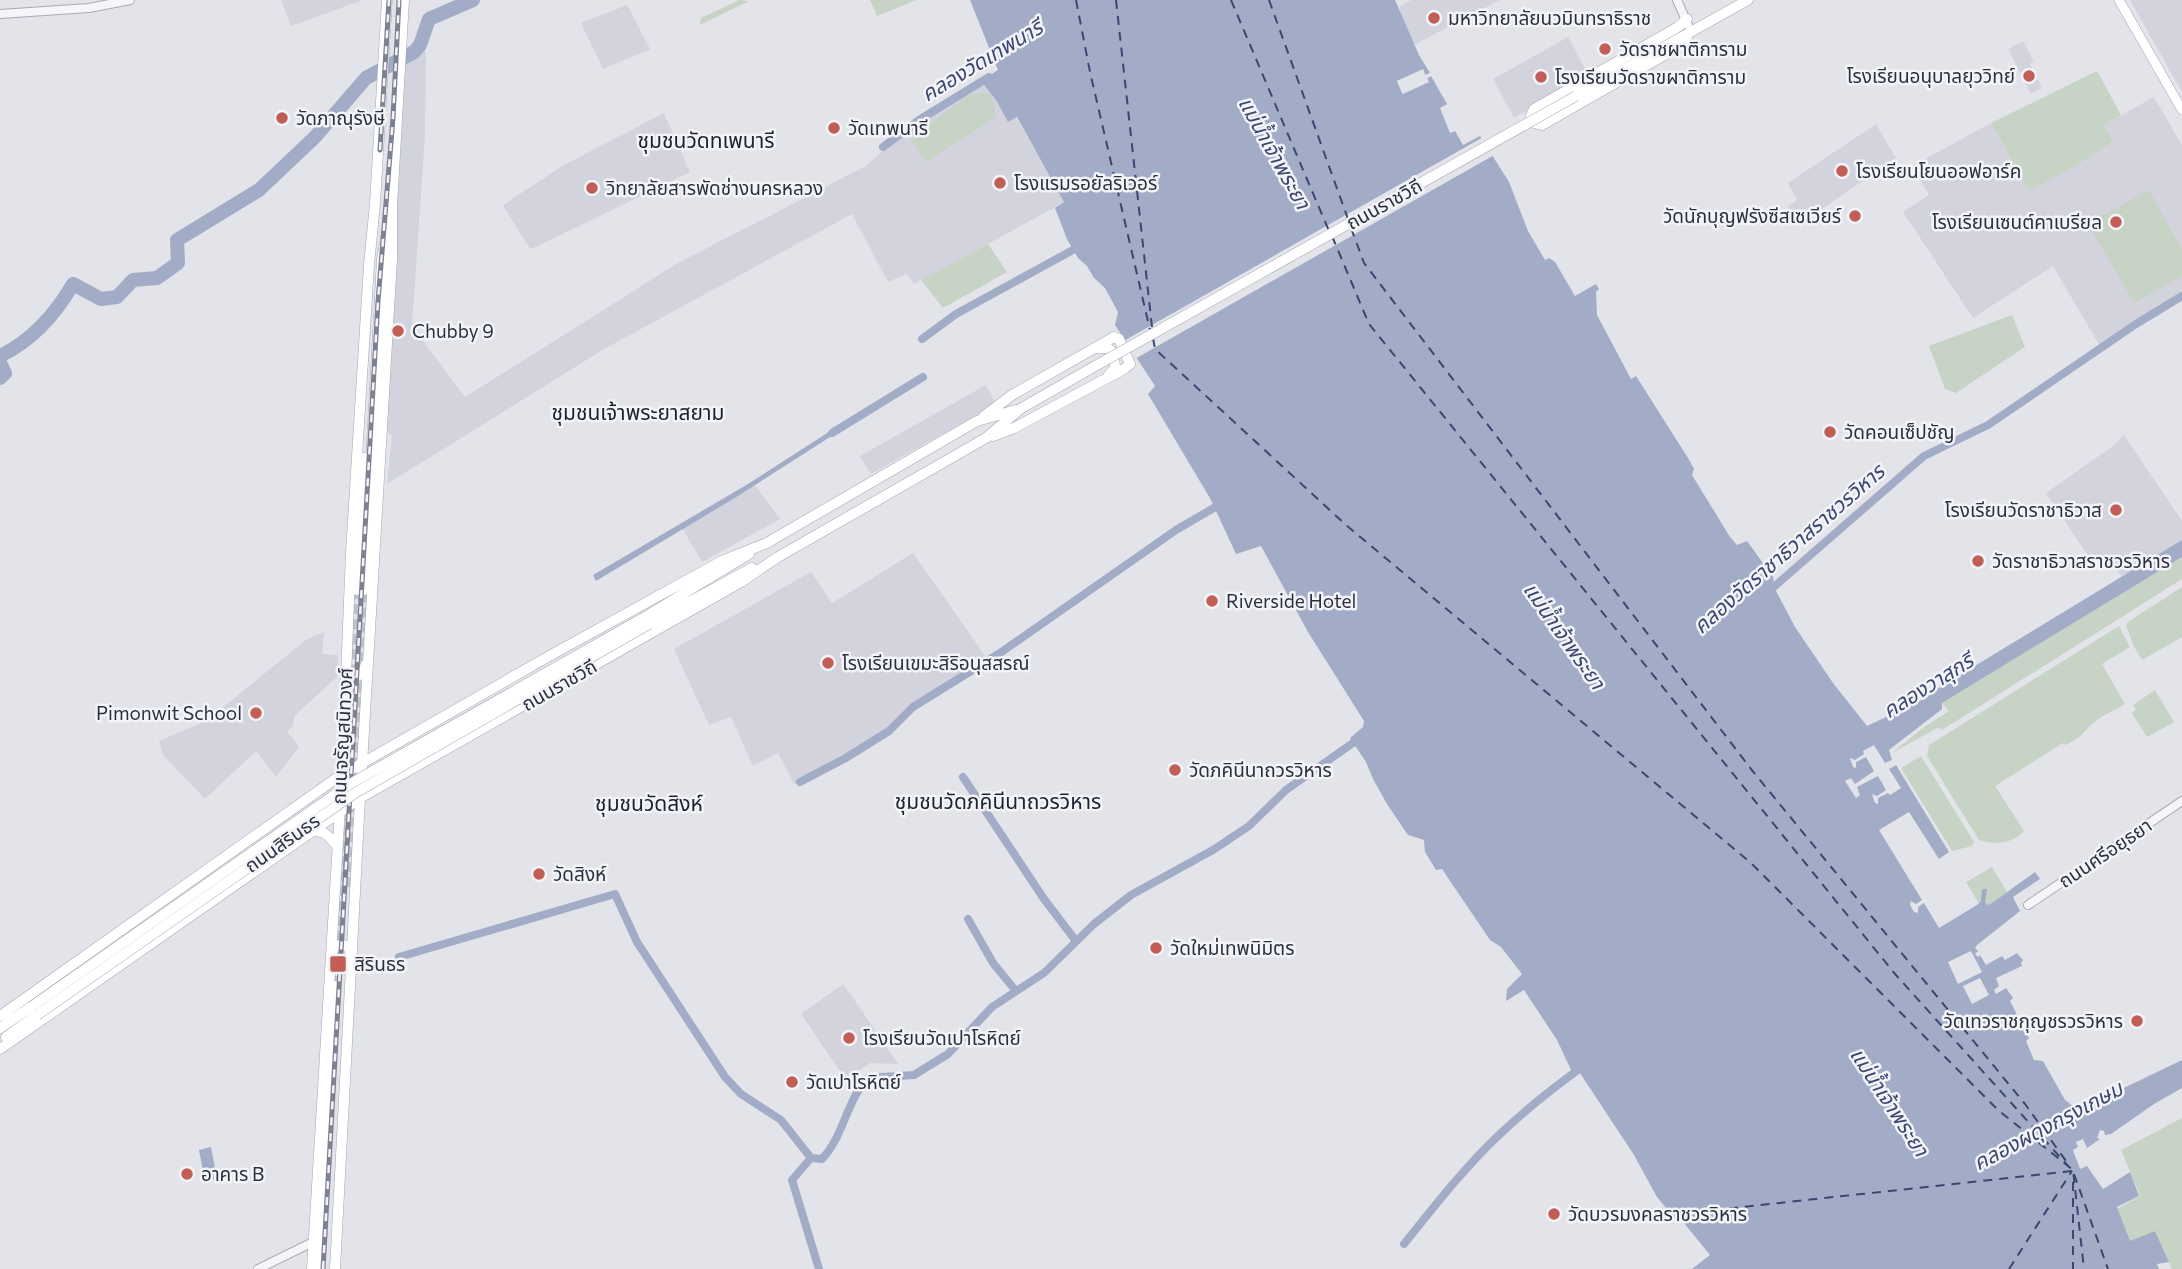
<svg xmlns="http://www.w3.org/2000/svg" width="2182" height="1269" viewBox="0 0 2182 1269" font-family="Commissioner,'Noto Sans Thai',sans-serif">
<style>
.built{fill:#d2d3dc}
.green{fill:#c6d3c5}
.water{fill:#a2acc6;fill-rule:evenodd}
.pier{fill:#e3e4ea}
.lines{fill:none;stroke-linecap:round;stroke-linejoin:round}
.canal{stroke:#a2acc6;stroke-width:8}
.river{stroke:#a2acc6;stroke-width:14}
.ferry{stroke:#3b4771;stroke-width:2;stroke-dasharray:9 7;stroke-linecap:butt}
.primary-tunnel{stroke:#bfc0c8;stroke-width:10;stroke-dasharray:10 5;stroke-linecap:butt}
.tertiary-casing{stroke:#a9aab4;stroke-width:10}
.secondary-casing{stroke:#a9aab4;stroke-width:10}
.primary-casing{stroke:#a4a7b4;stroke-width:11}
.tertiary{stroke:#f6f6f9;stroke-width:8}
.secondary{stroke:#fff;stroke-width:9}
.primary{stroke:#fff;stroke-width:10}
.rail-casing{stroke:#7e8192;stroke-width:5}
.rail{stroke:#f3f4f7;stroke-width:2.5;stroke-dasharray:8;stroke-linecap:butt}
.primary-bridge-casing{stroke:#a4a7b4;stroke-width:11;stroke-linecap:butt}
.primary-bridge{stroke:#fff;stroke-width:10}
.poi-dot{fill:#c25e56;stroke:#f3f4f7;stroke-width:2.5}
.labels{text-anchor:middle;stroke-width:5;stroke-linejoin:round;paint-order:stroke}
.poi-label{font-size:19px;fill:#2d2f41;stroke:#f3f4f7;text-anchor:start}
.street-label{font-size:19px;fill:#2d2f41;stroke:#f3f4f7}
.water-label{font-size:21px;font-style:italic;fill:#3b4771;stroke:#f3f4f7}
.neighbourhood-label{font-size:21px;fill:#1f2132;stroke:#f3f4f7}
</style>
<rect width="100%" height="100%" fill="#e3e4ea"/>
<path class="built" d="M281 0H363L291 26Z
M1411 0H1500L1414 45 1399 11 1400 6Z
M2130 0H2182V92Z
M627 5 650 49 603 69 581 23Z
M1568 37 1589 76 1514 118 1493 79Z
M2023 41 2034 62 2030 64 2042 88 2031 94 2008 49Z
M424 46 426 55 425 136 412 326 465 397 678 263 864 167 899 137 981 81 996 100 1008 122 1016 117 1065 202 914 284 907 274 888 282 852 214 604 349 387 484 392 436 385 429 405 63Z
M2154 97 2182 145V292L2101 348 2053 266 1973 318 1903 212 1929 195 1914 171 1916 164 1991 123 2029 191 2113 141 2104 125Z
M664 113 690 172 532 249 528 246 503 205 564 165Z
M1876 124 1896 158 1799 225 1788 206 1797 200 1788 183Z
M986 385 996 404 871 474 860 456Z
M2124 435 2182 521V540L2122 577 2106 554 2093 563 2046 493 2113 446Z
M755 485 780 519 702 562 682 528Z
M913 553 986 657 913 705 888 729 871 740 794 784 778 753 753 766 731 717 709 725 674 649 811 572 832 603Z
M324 632 322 654 338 655 337 677 294 716 293 726 287 731 299 747 276 777 256 751 205 799 163 755 159 741 206 721 307 639Z
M843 984 858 1005 898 1064 870 1063 846 1080 801 1014Z"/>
<path class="green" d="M739 0 749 1 700 25 701 18Z
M870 0H916L877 16Z
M2097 71 2121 115 2104 125 2113 141 2075 166 2029 191 1991 123Z
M991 93 996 117 926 162 911 139 968 95Z
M2149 190 2182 250V276L2134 303 2093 232 2098 218Z
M988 244 1007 272 943 308 921 280Z
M2012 315 2025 347 1956 393 1945 389 1929 346Z
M2182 557V579L1942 730 1939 727 1892 753 1924 727 1949 711 1942 703Z
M2182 587V637L2142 660 2133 645 2126 625 2128 622Z
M2119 626 2130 647 2102 664 2125 704C2114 711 2097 718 2089 727 2081 736 2077 740 2065 745L2063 743 1995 786 2024 831C2012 844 1995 845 1979 840L1927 756 1929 745Z
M2155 690 2174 722 2147 737 2132 713 2136 709 2133 705Z
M1921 756 1974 842 1972 846 1952 851 1901 768Z
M1992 867 2007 892 1989 905 1978 902 1966 882Z
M2182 1118V1269H2172L2155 1231 2130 1242 2117 1209 2140 1196 2121 1150Z"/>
<path class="water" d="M970 0H1395L1419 55 1430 73 1425 75 1423 70 1397 81 1402 93 1428 82 1427 78 1431 76 1447 104 1440 108 1450 133 1455 131 1463 145 1480 136 1509 182 1528 231 1545 260 1549 258 1555 262 1575 296 1596 284 1599 289 1596 292 1597 315 1631 379 1636 376 1688 458 1694 469 1692 475 1730 537 1737 545 1747 541 1773 577 1775 589 1795 627 1833 683 1867 726 1928 697 1932 692 2182 540V557L1942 703V709L1889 750 1892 760 1885 763 1874 745 1863 751 1864 754 1855 760 1850 758 1853 767 1856 768V762L1866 757 1874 771 1855 784 1851 778 1845 781 1856 798 1860 795 1857 787 1878 776 1886 790 1877 796 1872 794 1875 803 1878 804V798L1888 793 1890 795 1901 788 1889 769 1896 765 1949 852 1939 859 1909 812 1879 830 1922 900 1916 904 1911 901 1910 905 1914 912 1918 913V907L1924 903 1939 928 1977 905 1981 901 1982 889H1987L1985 903 1989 905 2035 872 2040 879 2013 897 2020 911 1977 945 1975 948 1978 951 1975 954 1978 957 1980 955 1986 965 2002 956 2005 960 2017 953 2023 960 2021 963 2022 966 1996 978 1999 986 1994 990 1996 994 2006 988 2013 998 2010 1001 2029 1038 2026 1041 2034 1060 2043 1061 2065 1100 2078 1110 2182 1060V1088L2154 1104 2111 1134 2105 1135 2104 1131 2100 1130 2097 1138 2100 1139 2087 1148 2083 1139 2076 1142 2078 1147 2073 1150 2080 1169 2087 1166 2103 1189 2130 1172 2139 1196 2117 1207 2130 1241 2155 1231 2169 1262 2157 1264 2159 1269H1692L1710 1255 1679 1217 1675 1219 1657 1197 1634 1155 1580 1073 1572 1072 1557 1040 1524 990 1506 1001 1507 989 1522 974 1501 947 1490 940 1442 869 1436 870 1425 852 1424 840 1408 835 1387 804 1373 779 1366 762 1350 738 1363 727 1364 721 1308 632 1261 546 1236 554 1211 500 1148 394 1155 386 1115 325 1118 312 1105 288 1094 278 1087 266 1078 258 1067 239 1055 208 1064 202 1017 117 1008 122 996 100 981 81 998 70ZM1971 951 1982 972 1958 984 1948 962ZM1980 978 1989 995 1972 1004 1963 986Z
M838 426 841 430 733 499 596 581 593 575 748 484Z
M211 1147 217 1179 205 1181 199 1150Z"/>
<path class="pier" d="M1423 69 1425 75 1430 73 1431 76 1427 78 1429 82 1403 94 1397 81Z
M1485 136 1496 154 1133 360 1122 342Z"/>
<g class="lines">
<path class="canal" d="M883 147 919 120 989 77
M922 339 956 314 1082 245
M832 433 923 377
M1768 592 1924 456 1988 425 2136 324 2182 296
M963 777 1044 899 1076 941
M800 782 844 759 889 731 913 707 1000 653 1176 530 1224 502
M968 919 993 963 1016 991
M399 957 615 894 637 942 725 1077 741 1094 781 1120 811 1158 822 1159C844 1136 846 1101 868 1078L914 1075 948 1054 992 1007 1044 973 1094 924 1131 895 1213 850 1249 826 1286 790 1360 738
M811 1158 792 1180 819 1269
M1404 1244C1434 1207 1464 1168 1499 1135 1525 1110 1553 1088 1582 1067"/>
<path class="river" d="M0 356C33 340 55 315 73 284L101 299 117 297 133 280 157 278 178 263 177 240 259 190 315 137 366 78 414 52 420 45 429 19 473 0
M0 363 5 373 0 378"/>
<path class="ferry" d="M1076 0 1090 72 1150 330
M1116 0 1152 327
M1231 0 1329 231
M1269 0 1348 219
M1351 228 1364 263 1751 769 2025 1104 2066 1161
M1332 236 1369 324 1895 974 2069 1167
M1153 338 1155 349 1346 525 1751 863 1998 1110 2073 1170 2084 1269
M2074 1174 2108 1269
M2073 1182V1269
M1697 1212 2072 1171
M2009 1269 2072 1171"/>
<path class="primary-tunnel" d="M347 779 357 590
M347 887 364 590
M335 986 345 801"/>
<g class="tertiary-casing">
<path id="tertiary" d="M1677 0 1688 25
M0 14 89 8 130 0
M2028 905 2182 801
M258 1269 313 1242"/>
</g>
<g class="secondary-casing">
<path id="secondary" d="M2119 0 2182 110"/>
</g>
<g class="primary-casing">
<path id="primary" d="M1687 19 1678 27 1534 109 1531 116 1534 123 1542 125 1682 45 1690 31
M1576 96 1748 0
M1097 348H1108L1114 354 1115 368 1108 376
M983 417 1012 395 1114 337 1119 339 1130 364 1124 369 1014 428 993 436
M765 544 977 421 1016 410
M357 590 364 458
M364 590 382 260 388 226
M645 617 749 554
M649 624 752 568
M346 669 351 675C360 679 363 672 366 664
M309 833C322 827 329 836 337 846
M331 956 334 948 342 944 349 948 351 956
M0 1016 338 777 551 655 722 561 769 542
M0 1028 31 1007
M6 1037 37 1015
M0 1049 360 798 741 582 778 557 986 438 1020 409 1090 369
M312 1269 342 775 351 552 369 265 375 204 387 0
M319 1269 335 986
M335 1269 360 798 392 259V205L404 0"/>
</g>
<use href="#tertiary" class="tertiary"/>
<use href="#secondary" class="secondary"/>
<use href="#primary" class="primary"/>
<g class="rail-casing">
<path id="rail" d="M380 150 389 0
M323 1269 378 301 393 118 399 0"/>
</g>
<use href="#rail" class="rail"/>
<g class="primary-bridge-casing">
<path id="primary-bridge" d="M1090 369 1576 96
M31 1007 350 784 645 617
M37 1015 355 793 649 624"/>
</g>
<use href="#primary-bridge" class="primary-bridge"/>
</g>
<g class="poi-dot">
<circle cx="1434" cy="18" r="7"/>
<circle cx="1605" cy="49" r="7"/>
<circle cx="2029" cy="76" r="7"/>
<circle cx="1541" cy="77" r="7"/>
<circle cx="282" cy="118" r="7"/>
<circle cx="834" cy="128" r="7"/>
<circle cx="1842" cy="171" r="7"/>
<circle cx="1000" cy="183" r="7"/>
<circle cx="592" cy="188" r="7"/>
<circle cx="1855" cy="216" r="7"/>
<circle cx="2116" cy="222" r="7"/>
<circle cx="398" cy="331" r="7"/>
<circle cx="1830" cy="432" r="7"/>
<circle cx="2116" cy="510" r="7"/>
<circle cx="1978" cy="561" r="7"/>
<circle cx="1212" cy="601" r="7"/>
<circle cx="828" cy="663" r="7"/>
<circle cx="256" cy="713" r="7"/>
<circle cx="1175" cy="770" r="7"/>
<circle cx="539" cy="874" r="7"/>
<circle cx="1156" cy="948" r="7"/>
<rect x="329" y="955" width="18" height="18" rx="3.5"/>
<circle cx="2137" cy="1021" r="7"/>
<circle cx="849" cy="1038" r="7"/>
<circle cx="792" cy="1082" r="7"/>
<circle cx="187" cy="1174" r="7"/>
<circle cx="1554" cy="1214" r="7"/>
</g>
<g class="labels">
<g class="poi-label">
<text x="1448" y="25">มหาวิทยาลัยนวมินทราธิราช</text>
<text x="1619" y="56">วัดราชผาติการาม</text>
<text x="2015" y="83" text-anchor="end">โรงเรียนอนุบาลยุววิทย์</text>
<text x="1555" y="84">โรงเรียนวัดราขผาติการาม</text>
<text x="296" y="125">วัดภาณุรังษี</text>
<text x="848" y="135">วัดเทพนารี</text>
<text x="1856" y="178">โรงเรียนโยนออฟอาร์ค</text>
<text x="1014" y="190">โรงแรมรอยัลริเวอร์</text>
<text x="606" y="195">วิทยาลัยสารพัดช่างนครหลวง</text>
<text x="1841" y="223" text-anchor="end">วัดนักบุญฟรังซีสเซเวียร์</text>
<text x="2102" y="229" text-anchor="end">โรงเรียนเซนต์คาเบรียล</text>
<text x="412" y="338">Chubby 9</text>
<text x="1844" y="439">วัดคอนเซ็ปชัญ</text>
<text x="2102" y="517" text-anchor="end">โรงเรียนวัดราชาธิวาส</text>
<text x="1992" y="568">วัดราชาธิวาสราชวรวิหาร</text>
<text x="1226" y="608">Riverside Hotel</text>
<text x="842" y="670">โรงเรียนเขมะสิริอนุสสรณ์</text>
<text x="242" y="720" text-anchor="end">Pimonwit School</text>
<text x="1189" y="777">วัดภคินีนาถวรวิหาร</text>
<text x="553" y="881">วัดสิงห์</text>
<text x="1170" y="955">วัดใหม่เทพนิมิตร</text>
<text x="354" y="971">สิรินธร</text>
<text x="2123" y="1028" text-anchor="end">วัดเทวราชกุญชรวรวิหาร</text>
<text x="863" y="1045">โรงเรียนวัดเปาโรหิตย์</text>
<text x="806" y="1089">วัดเปาโรหิตย์</text>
<text x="201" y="1181">อาคาร B</text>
<text x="1568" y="1221">วัดบวรมงคลราชวรวิหาร</text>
</g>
<g class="street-label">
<text transform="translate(1384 204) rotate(-29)" y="7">ถนนราชวิถี</text>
<text transform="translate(559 685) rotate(-30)" y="7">ถนนราชวิถี</text>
<text transform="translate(342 736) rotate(-87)" y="7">ถนนจรัญสนิทวงศ์</text>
<text transform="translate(282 843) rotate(-35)" y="7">ถนนสิรินธร</text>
<text transform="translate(2105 853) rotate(-34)" y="7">ถนนศรีอยุธยา</text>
</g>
<g class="water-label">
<text transform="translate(982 61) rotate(-31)" y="7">คลองวัดเทพนารี</text>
<text transform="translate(1274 153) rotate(61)" y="7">แม่น้ำเจ้าพระยา</text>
<text transform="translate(1789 549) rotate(-41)" y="7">คลองวัดราชาธิวาสราชวรวิหาร</text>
<text transform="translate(1564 636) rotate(55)" y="7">แม่น้ำเจ้าพระยา</text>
<text transform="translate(1928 686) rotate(-32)" y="7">คลองวาสุกรี</text>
<text transform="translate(1889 1102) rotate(57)" y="7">แม่น้ำเจ้าพระยา</text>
<text transform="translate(2048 1126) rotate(-28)" y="7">คลองผดุงกรุงเกษม</text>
</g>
<g class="neighbourhood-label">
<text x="706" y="148">ชุมชนวัดทเพนารี</text>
<text x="638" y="420">ชุมชนเจ้าพระยาสยาม</text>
<text x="998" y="809">ชุมชนวัดภคินีนาถวรวิหาร</text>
<text x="649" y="811">ชุมชนวัดสิงห์</text>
</g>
</g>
</svg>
